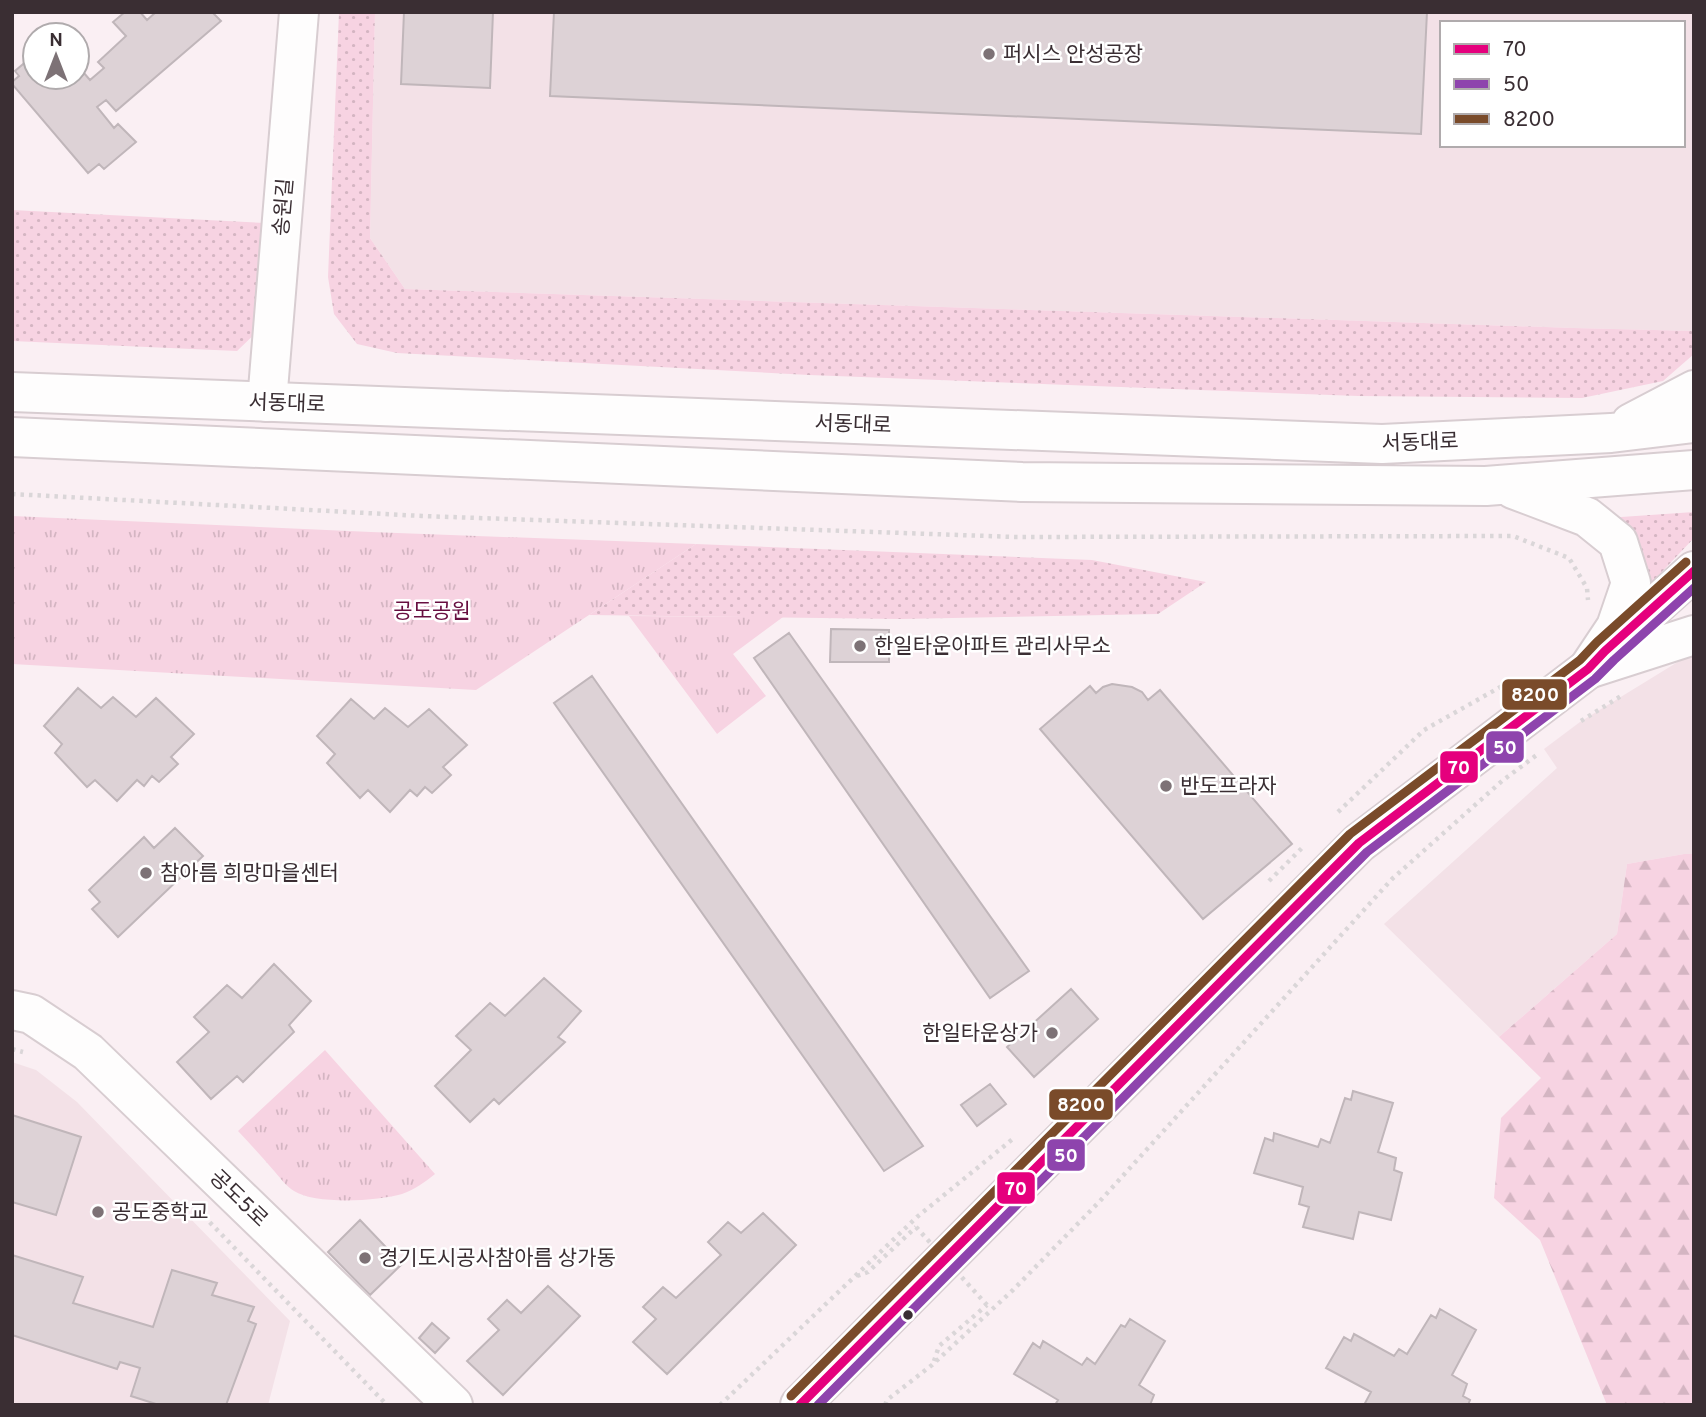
<svg xmlns="http://www.w3.org/2000/svg" width="1706" height="1417" viewBox="0 0 1706 1417" font-family="Overpass,'Noto Sans KR',sans-serif">
<style>
.built{fill:#f3e1e7;fill-rule:evenodd}
.grass{fill:url(#grass-dots)}
.forest{fill:url(#forest-firs)}
.park{fill:url(#park-tufts)}
.building{fill:#ddd2d6;stroke:#c0b6ba;stroke-width:2}
.lines{fill:none;stroke-linecap:round;stroke-linejoin:round}
.minor-casing{stroke:#d8cdd1;stroke-width:42}
.major-casing{stroke:#d8cdd1;stroke-width:42}
.path{stroke:#dad6d8;stroke-width:4.5;stroke-dasharray:3.5 5;stroke-linecap:butt}
.minor{stroke:#fefdfd;stroke-width:38}
.major{stroke:#fefdfd;stroke-width:38}
.path-bridge{stroke:#dad6d8;stroke-width:4.5;stroke-dasharray:3.5 5;stroke-linecap:butt}
.bus-1-casing{stroke:#fff;stroke-width:14}
.bus-2-casing{stroke:#fff;stroke-width:14}
.bus-3-casing{stroke:#fff;stroke-width:14}
.bus-1{stroke:#e5007d;stroke-width:9}
.bus-2{stroke:#8e44ad;stroke-width:9}
.bus-3{stroke:#7a4b2a;stroke-width:9}
.poi-dot{fill:#7d7276;stroke:#fff;stroke-width:2.5}
.bus-dot{fill:#3a2e33;stroke:#fff;stroke-width:2.5}
.labels{text-anchor:middle;stroke-width:5;stroke-linejoin:round;paint-order:stroke}
.poi-label{font-size:21px;fill:#3a2e33;stroke:#fff;text-anchor:start}
.street-label{font-size:21px;fill:#3a2e33;stroke:#fff}
.park-label{font-size:21px;fill:#670e40;stroke:#fff}
.line-badge{stroke:#fff;stroke-width:2.5}
.badge-label{font-size:19px;text-anchor:middle;font-weight:bold;fill:#fff}
</style>
<defs>
<pattern id="grass-dots" width="8" height="8" patternUnits="userSpaceOnUse" patternTransform="scale(1.75)"><rect width="8" height="8" fill="#f7d3e2"/><path d="M2 2h.1M6 6h.1" fill="none" stroke="#d4b5c2" stroke-width="1.8" stroke-linecap="round"/></pattern>
<pattern id="forest-firs" width="22" height="20" patternUnits="userSpaceOnUse" patternTransform="scale(1.75)"><rect width="22" height="20" fill="#f7d3e2"/><path d="M5 1l3.5 6h-7zM16 11l3.5 6h-7z" fill="#d4b5c2"/></pattern>
<pattern id="park-tufts" width="24" height="20" patternUnits="userSpaceOnUse" patternTransform="scale(1.75)"><rect width="24" height="20" fill="#f7d3e2"/><path d="M3 7l-1-3M5 7V3M7 7l1-3M15 17l-1-3M17 17v-4M19 17l1-3" fill="none" stroke="#d4b5c2"/></pattern>
</defs>
<rect width="100%" height="100%" fill="#faeff3"/>
<path class="built" d="M375 12H1694V331L1574 328 405 289 370 238ZM1442 23H1683V145H1442Z
M1694 652V854H1684L1627 864 1617 934 1499 1037 1384 924 1557 768 1544 749 1580 722Z
M12 1062 36 1070 77 1102 290 1321 268 1405H12Z"/>
<path class="grass" d="M339 12H375L370 238 405 289 1574 328 1694 331V354L1663 381 1582 398 1358 396 809 375 397 353 357 344 334 314 328 277Z
M12 210 265 223 260 329 237 351 12 341Z
M1694 512V538L1637 598 1592 519Z
M696 544 1092 560 1206 582 1158 614 900 619 589 615Z"/>
<path class="forest" d="M1684 854H1694V1405H1607L1540 1240 1494 1198 1501 1118 1541 1078 1499 1037 1617 934 1627 864Z"/>
<path class="park" d="M12 516 371 532 696 544 476 690 12 664Z
M629 616 783 617 733 654 766 696 717 734Z
M325 1050 435 1174C425 1182 414 1190 402 1194 379 1201 315 1205 294 1191 287 1187 281 1179 275 1172 263 1158 251 1145 238 1131Z"/>
<path class="building" d="M125 12H140L147 20 156 12H212L221 21 116 111 106 100 97 107 114 128 118 124 136 142 104 169 99 164 88 173 12 84V82L19 76 15 71 35 54V77H77V65L90 80 104 68 98 62 126 36 113 22Z
M404 12H493L490 88 401 84Z
M554 12H1427L1421 134 550 96Z
M831 629 889 630V662H830Z
M789 633 1029 971 990 998 754 658Z
M592 676 923 1146 884 1171 554 703Z
M1112 684 1132 687 1142 692 1148 700 1160 690 1292 844 1203 919 1040 729 1090 686 1096 693 1103 687Z
M78 688 101 708 113 697 136 717 156 698 194 734 171 757 178 764 159 782 152 776 144 786 137 780 117 801 95 780 87 787 55 753 62 744 44 726Z
M351 699 374 719 385 708 408 727 429 709 467 745 443 767 451 775 432 793 425 787 417 796 410 790 390 812 368 790 360 798 327 763 335 754 317 736Z
M175 828 203 856 118 937 92 909 100 902 89 890 144 837 154 848Z
M274 964 311 1001 289 1025 294 1032 243 1082 237 1076 211 1099 177 1062 209 1032 194 1017 227 985 242 998Z
M544 978 581 1011 558 1037 565 1042 499 1104 494 1099 470 1122 435 1086 471 1050 456 1036 490 1003 505 1016Z
M1071 989 1098 1019 1034 1077 1007 1047Z
M990 1084 1006 1104 977 1126 961 1105Z
M1353 1091 1393 1103 1378 1152 1396 1158 1394 1170 1402 1173 1391 1220 1359 1212 1353 1239 1303 1227 1309 1207 1299 1204 1303 1187 1254 1173 1265 1138 1273 1141 1274 1133 1318 1147 1321 1139 1330 1143 1345 1098 1351 1100Z
M12 1115 81 1137 56 1215 12 1202Z
M763 1213 796 1245 667 1374 633 1342 656 1319 643 1307 663 1287 676 1298 721 1255 708 1242 728 1222 741 1233Z
M360 1220 402 1264 370 1295 328 1252Z
M12 1255 83 1277 73 1303 153 1327 172 1270 217 1283 212 1295 254 1307 248 1321 256 1324 226 1405H159L131 1396 140 1368 120 1362 117 1369 12 1335Z
M548 1286 580 1316 503 1395 467 1361 499 1330 488 1319 507 1300 521 1313Z
M1440 1309 1476 1330 1452 1375 1467 1384 1463 1396 1470 1400 1468 1405H1364L1371 1392 1326 1368 1344 1337 1351 1341 1354 1334 1394 1356 1399 1349 1407 1354 1431 1315 1436 1318Z
M1130 1319 1165 1341 1139 1385 1154 1395 1150 1405H1055L1058 1400 1014 1374 1033 1343 1040 1348 1043 1341 1082 1365 1087 1358 1095 1364 1121 1325 1125 1327Z
M432 1323 449 1338 435 1353 419 1338Z"/>
<g class="lines">
<g class="minor-casing">
<path id="minor" d="M267 402 299 12
M12 1010 31 1014 88 1052 453 1405
M800 1405 1359 843 1588 669 1605 651 1694 571"/>
</g>
<g class="major-casing">
<path id="major" d="M12 392 1382 444 1611 433 1694 423
M1631 423 1694 390
M12 437 1022 482 1486 486 1694 470
M1513 489 1587 517 1618 542 1631 583 1616 627 1588 669
M1588 669 1694 635"/>
</g>
<path class="path" d="M12 494 422 516 1016 537 1513 536 1569 558 1587 588 1588 600
M1581 721 1621 696
M1338 812 1424 730 1511 681
M1269 881 1302 848
M12 1049 23 1052
M192 1204 387 1405
M857 1276 868 1272 916 1227
M934 1361 939 1346 987 1305
M720 1405 917 1217 1014 1138
M885 1405 887 1400 932 1365 1013 1290 1100 1201 1392 879 1502 781 1538 754"/>
<use href="#minor" class="minor"/>
<use href="#major" class="major"/>
<path class="path-bridge" d="M916 1227 987 1305"/>
<g class="bus-1-casing">
<path id="bus-1" d="M800 1405 1359 843 1588 669 1605 651 1694 571"/>
</g>
<g class="bus-2-casing">
<path id="bus-2" d="M818 1405 1367 852 1595 679 1614 660 1694 588"/>
</g>
<g class="bus-3-casing">
<path id="bus-3" d="M791 1396 1350 834 1580 660 1597 642 1686 562"/>
</g>
<use href="#bus-1" class="bus-1"/>
<use href="#bus-2" class="bus-2"/>
<use href="#bus-3" class="bus-3"/>
</g>
<g class="poi-dot">
<circle cx="989" cy="54" r="7"/>
<circle cx="860" cy="646" r="7"/>
<circle cx="1166" cy="786" r="7"/>
<circle cx="146" cy="873" r="7"/>
<circle cx="1052" cy="1033" r="7"/>
<circle cx="98" cy="1212" r="7"/>
<circle cx="365" cy="1258" r="7"/>
</g>
<circle class="bus-dot" cx="908" cy="1315" r="6"/>
<g class="labels">
<g class="poi-label">
<text x="1003" y="61">퍼시스 안성공장</text>
<text x="874" y="653">한일타운아파트 관리사무소</text>
<text x="1180" y="793">반도프라자</text>
<text x="160" y="880">참아름 희망마을센터</text>
<text x="1038" y="1040" text-anchor="end">한일타운상가</text>
<text x="112" y="1219">공도중학교</text>
<text x="379" y="1265">경기도시공사참아름 상가동</text>
</g>
<g class="street-label">
<text transform="translate(283 207) rotate(-85)" y="7">송원길</text>
<text transform="translate(287 403) rotate(2)" y="7">서동대로</text>
<text transform="translate(853 424) rotate(2)" y="7">서동대로</text>
<text transform="translate(1420 442) rotate(-2)" y="7">서동대로</text>
<text transform="translate(239 1198) rotate(44)" y="7">공도5로</text>
</g>
<g class="park-label">
<text x="432" y="618">공도공원</text>
</g>
</g>
<g class="line-badge">
<rect x="1501" y="678" width="67" height="33" rx="7" fill="#7a4b2a"/>
<rect x="1485" y="730" width="40" height="34" rx="7" fill="#8e44ad"/>
<rect x="1439" y="750" width="40" height="34" rx="7" fill="#e5007d"/>
<rect x="1048" y="1088" width="66" height="33" rx="7" fill="#7a4b2a"/>
<rect x="1046" y="1138" width="40" height="34" rx="7" fill="#8e44ad"/>
<rect x="996" y="1171" width="40" height="34" rx="7" fill="#e5007d"/>
</g>
<g class="badge-label">
<text x="1535" y="701">8200</text>
<text x="1505" y="754">50</text>
<text x="1459" y="774">70</text>
<text x="1081" y="1111">8200</text>
<text x="1066" y="1162">50</text>
<text x="1016" y="1195">70</text>
</g>
<rect width="1706" height="1417" fill="none" stroke="#3a2e33" stroke-width="28"/>
<rect x="1440" y="21" width="245" height="126" fill="#ffffff" stroke="#b0abad" stroke-width="2"/>
<rect x="1454" y="44" width="35" height="10" fill="#e5007d" stroke="#b0abad" stroke-width="2"/>
<text x="1503" y="56" font-size="21" fill="#3a2e33">70</text>
<rect x="1454" y="79" width="35" height="10" fill="#8e44ad" stroke="#b0abad" stroke-width="2"/>
<text x="1503" y="91" font-size="21" fill="#3a2e33">50</text>
<rect x="1454" y="114" width="35" height="10" fill="#7a4b2a" stroke="#b0abad" stroke-width="2"/>
<text x="1503" y="126" font-size="21" fill="#3a2e33">8200</text>
<g transform="translate(56 56)"><circle r="33" fill="#ffffff" stroke="#b0abad" stroke-width="2"/>
<path d="M0-5L12 26L0 18L-12 26Z" fill="#7d7276"/>
<text y="-10" font-size="19" font-weight="bold" text-anchor="middle" fill="#3a2e33">N</text>
</g>
</svg>
